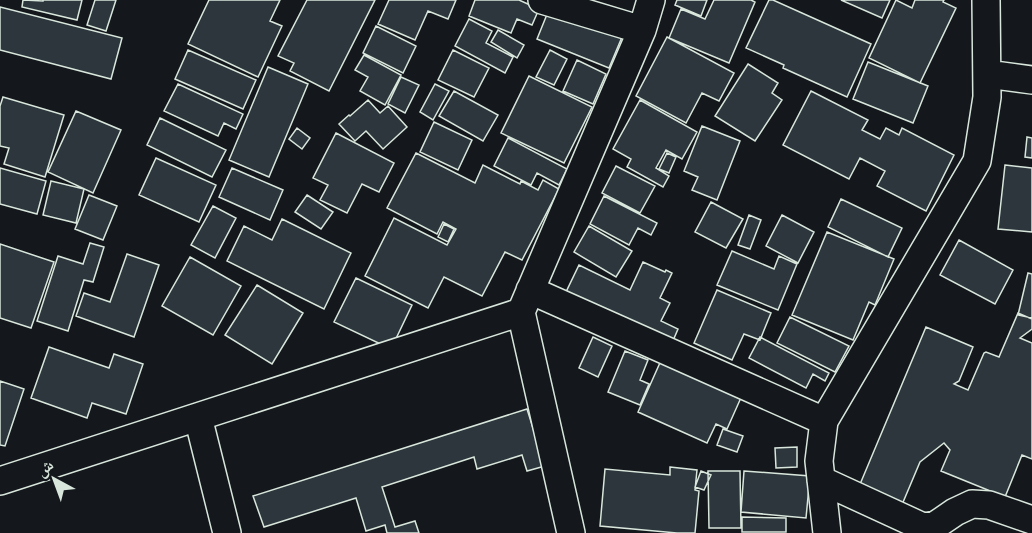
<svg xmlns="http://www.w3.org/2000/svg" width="1032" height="533" viewBox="0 0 1032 533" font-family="Commissioner,'Noto Naskh Arabic',sans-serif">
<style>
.building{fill:#2c363c;stroke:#d8e6dc;stroke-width:1.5}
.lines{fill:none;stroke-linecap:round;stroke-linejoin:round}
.minor-casing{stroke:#d8e6dc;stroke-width:30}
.minor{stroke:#14181c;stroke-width:27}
</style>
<rect width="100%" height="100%" fill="#14181c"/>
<path class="building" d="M23 0 43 1V0H82L77 20 22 7Z
M95 0H116L106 31 87 25Z
M209 0H280L270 21 282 26 258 77 188 44Z
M307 0H375L329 91 290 71 294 63 278 56Z
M389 0H456L448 19 428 11 415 40 378 24Z
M475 0H519L539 9 532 25 517 19 511 33 469 16Z
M677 0H707L701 16 675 5Z
M714 0H751L755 2 729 63 669 38 681 9 705 19Z
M769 0H773L871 44 847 97 783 68 784 65 746 48Z
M841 0H890L882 18Z
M896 0 912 8 915 0H944L943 2 956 8 920 83 869 58Z
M0 7 122 38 111 79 0 50Z
M550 7 622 37 609 68 537 39Z
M469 19 492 31 486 43 513 57 505 73 455 46Z
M376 26 416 46 403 73 363 53Z
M498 30 524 45 517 58 491 42Z
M667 37 734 73 719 101 702 93 686 123 636 96Z
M188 50 256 80 243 109 175 79Z
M453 50 489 68 474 97 438 80Z
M550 50 567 59 554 85 536 77Z
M364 55 401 75 385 105 360 91 368 77 355 70Z
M577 60 606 74 593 104 563 91Z
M868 62 928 86 913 123 853 99Z
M748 64 778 83 772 93 782 100 755 141 715 116Z
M268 67 308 84 269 177 229 160Z
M529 76 592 107 564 163 501 133Z
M401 77 419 85 405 113 388 104Z
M178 84 243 114 236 129 224 123 218 136 164 111Z
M435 84 449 91 433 120 420 112Z
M454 91 498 115 483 141 439 116Z
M811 91 868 120 862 130 880 139 886 128 899 135 902 128 954 155 926 211 877 186 885 171 860 158 849 179 783 145Z
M3 97 64 115 45 177 4 164 9 148 0 146V106Z
M368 100 380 113 388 106 407 127 383 149 366 131 355 141 339 124 349 115 350 116Z
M640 100 697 132 682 159 666 150 656 168 669 176 663 187 627 167 631 159 613 149Z
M76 111 121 130 93 193 48 172Z
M160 118 226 150 212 177 147 145Z
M434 122 472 140 458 170 420 152Z
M702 126 740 141 717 200 692 190 698 177 684 171Z
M297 128 310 138 302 149 289 139Z
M336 133 394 163 379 192 362 184 347 213 320 200 328 185 313 178Z
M1027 137 1032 138V158L1025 157Z
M508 138 567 169 559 185 537 173 531 185 494 166Z
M416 153 475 183 483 165 520 184 521 181 538 190 543 180 559 189 522 260 505 252 482 296 444 277 428 308 365 276 394 218 447 245 456 229 443 222 437 234 387 208Z
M667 153 676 157 669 173 659 169Z
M156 158 216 185 199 222 139 195Z
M1005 165 1032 168V232L998 229Z
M616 166 655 186 640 213 602 193Z
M0 168 46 181 37 214 0 204Z
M232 168 283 190 270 220 219 197Z
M51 181 84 189 76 223 43 215Z
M89 195 117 206 103 240 75 229Z
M307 195 333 212 321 229 295 212Z
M604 196 657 223 651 235 638 228 629 245 590 224Z
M841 199 902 228 888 257 828 227Z
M711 202 743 219 726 248 695 232Z
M213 206 236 218 215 258 191 245Z
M749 215 761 220 750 249 738 245Z
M782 215 814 232 798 263 766 246Z
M282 219 351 253 324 309 227 261 244 226 272 240Z
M444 224 454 229 448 242 438 237Z
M589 226 632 251 616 277 574 252Z
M827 232 894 259 875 305 869 302 853 340 792 315Z
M959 240 1013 270 995 304 940 275Z
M90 243 104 247 93 282 84 280 68 331 37 321 58 256 83 264Z
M0 244 54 262 31 328 0 318Z
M732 251 774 269 779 256 797 264 778 310 717 285Z
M127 254 159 265 134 337 76 316 84 293 110 302Z
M190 257 241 286 213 335 162 306Z
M643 262 665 272 666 270 672 273 660 298 670 303 661 321 678 329 672 343 566 292 579 265 630 290Z
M1028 273 1032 274V318L1018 315Z
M356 278 412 305 391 349 334 322Z
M257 285 303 313 272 364 225 335Z
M717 290 771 313 760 340 744 334 732 360 694 343Z
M1018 313 1032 319V329L1020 338 1032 343V459L1022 455 1005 497 941 471 950 450 944 443 920 462 901 507 858 489 926 327 973 347 959 381 954 384 968 390 984 353 986 352 999 357Z
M790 317 849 346 835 372 777 343Z
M593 337 612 346 598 377 579 368Z
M760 337 829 373 825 381 813 374 806 388 749 358Z
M49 347 109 368 114 354 143 364 126 414 92 403 87 418 31 398Z
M625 351 648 360 640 380 649 384 640 405 608 392Z
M663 356 744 391 727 429 716 424 707 443 638 412Z
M0 381 24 389 5 446 0 445Z
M527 409 545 466 527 471 522 455 477 469 474 457 382 487 395 527 415 521 419 533H387L385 525 366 531 356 498 264 527 253 496Z
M723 429 743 436 737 452 717 445Z
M797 447V467L776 468 775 448Z
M670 467 697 470 695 490 699 491 695 533H677L600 526 605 469 670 475Z
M701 471 711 475 704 490 695 487Z
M708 471H740L741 528H709Z
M744 471 810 476 806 518 741 512Z
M742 517 786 518V532H742Z"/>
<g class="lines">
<g class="minor-casing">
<path id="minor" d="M542 0 642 30
M987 74 1032 80
M530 290 824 421
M198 417 227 533
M821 480 923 527 936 525 955 512 972 504 989 505 1032 520
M0 481 521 312
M571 533 521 312 642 30 651 0
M827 533 819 461 824 421 977 161 987 97 986 0"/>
</g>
<use href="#minor" class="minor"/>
</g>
<g transform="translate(54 479) rotate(319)" stroke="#14181c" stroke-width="4.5" paint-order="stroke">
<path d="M0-4.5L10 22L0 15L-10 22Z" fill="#d8e6dc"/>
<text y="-9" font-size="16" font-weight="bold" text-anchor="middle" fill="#d8e6dc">ش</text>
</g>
</svg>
